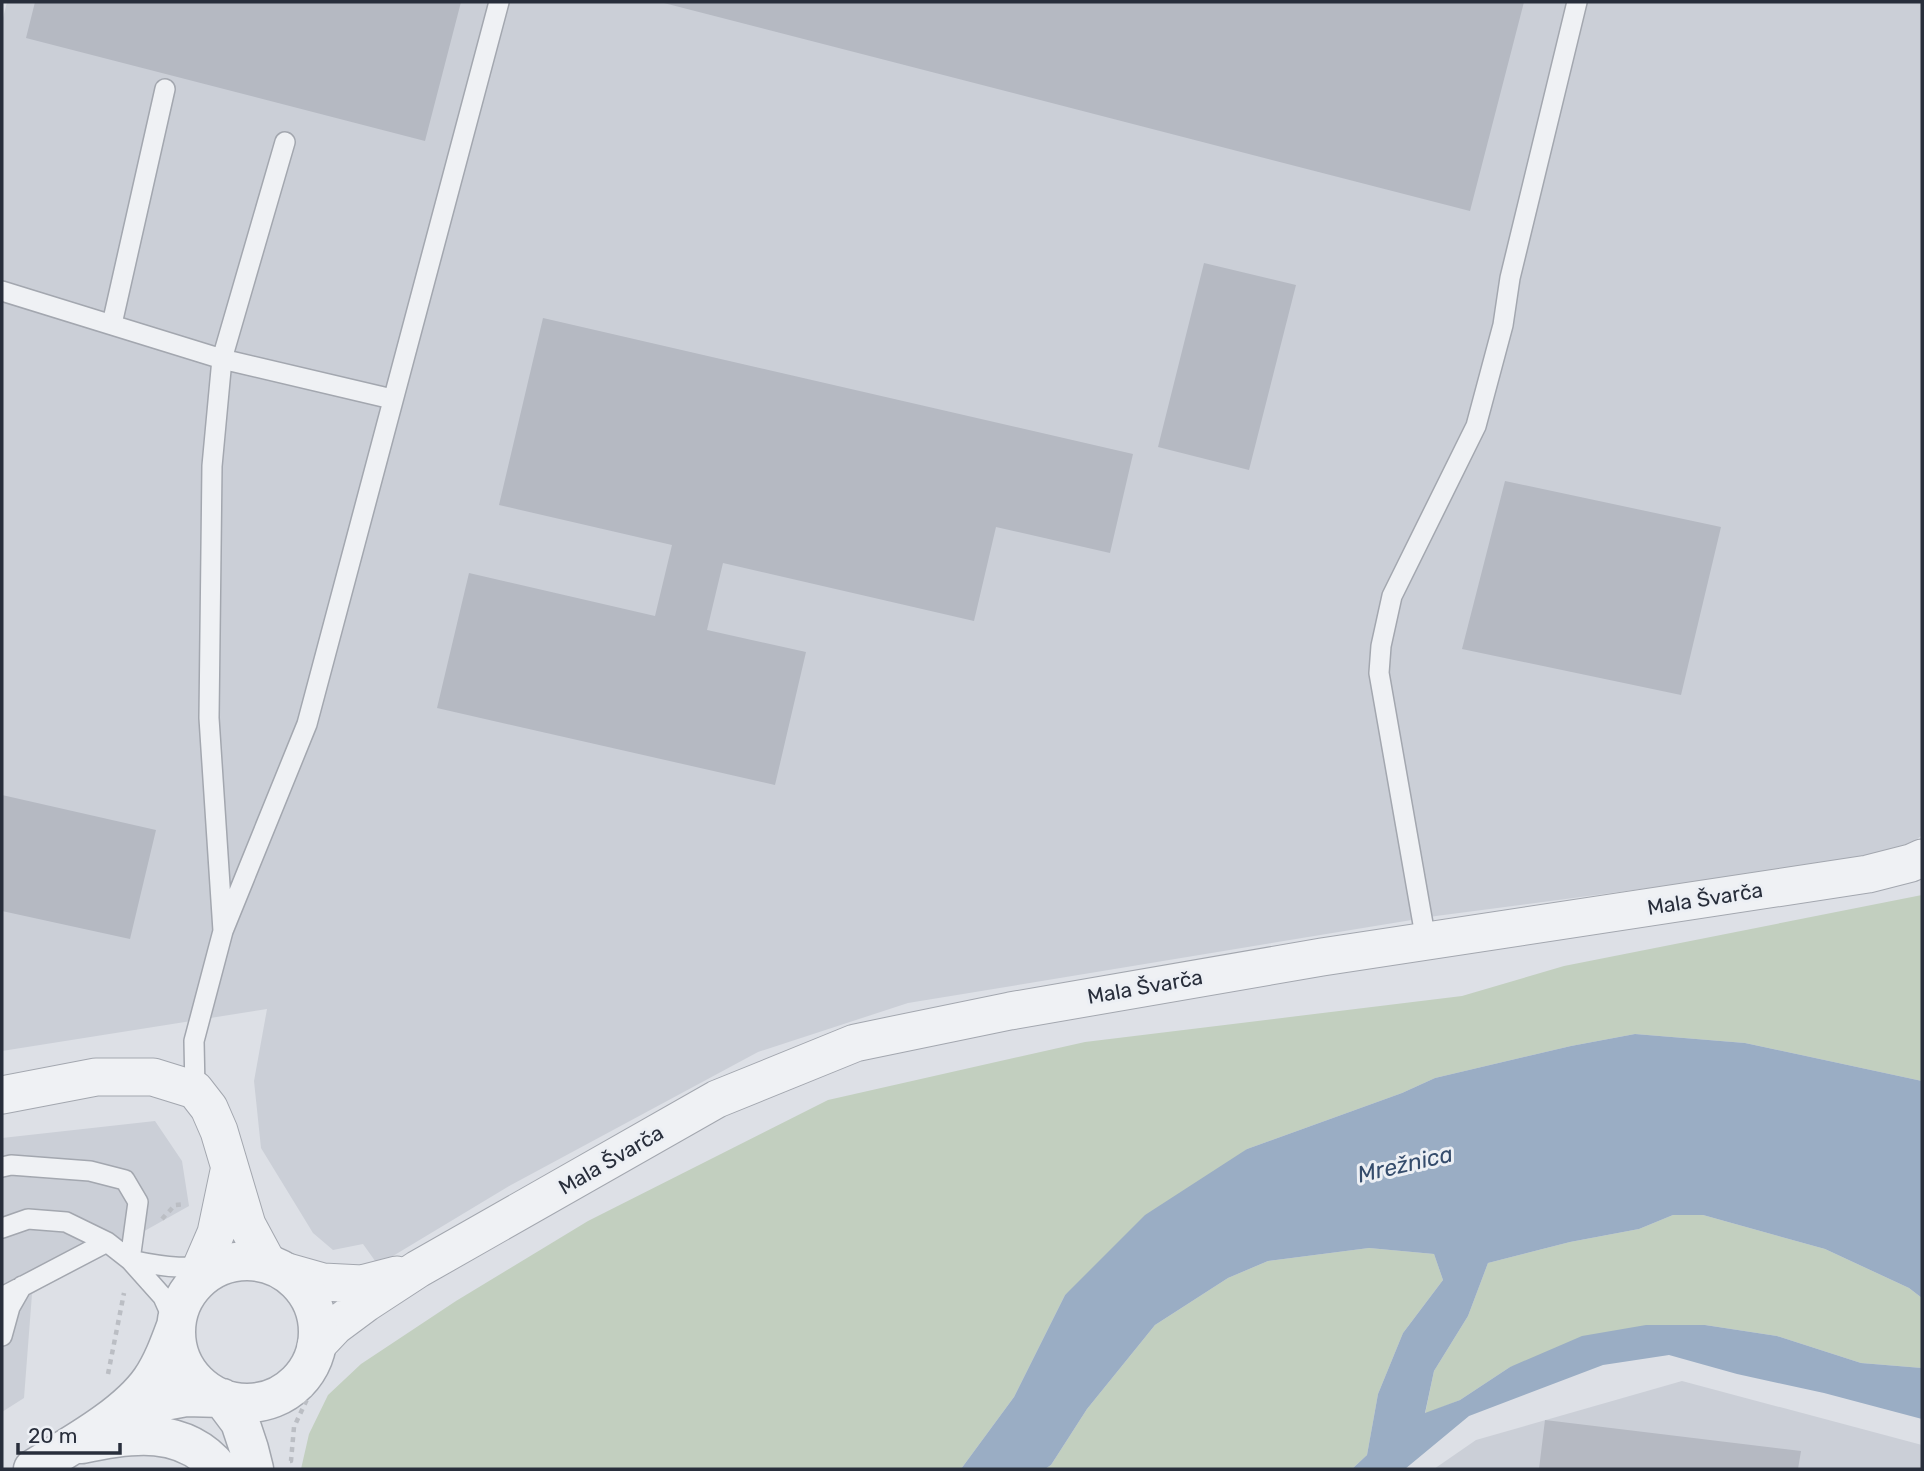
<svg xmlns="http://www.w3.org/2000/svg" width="1924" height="1471" viewBox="0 0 1924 1471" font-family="Rubik,sans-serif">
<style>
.built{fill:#cbcfd7}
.green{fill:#c2cfbf}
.water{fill:#9aadc4}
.building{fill:#b5b9c2}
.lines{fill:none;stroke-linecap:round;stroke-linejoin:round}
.service-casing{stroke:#a3a7af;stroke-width:22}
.minor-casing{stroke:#a3a7af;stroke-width:39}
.tertiary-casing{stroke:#a3a7af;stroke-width:41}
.path{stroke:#bbbec4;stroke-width:4.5;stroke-dasharray:5 5;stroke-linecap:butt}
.service{stroke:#eff1f4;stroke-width:19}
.minor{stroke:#eff1f4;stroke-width:37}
.tertiary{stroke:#eff1f4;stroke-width:38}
.labels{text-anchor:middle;stroke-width:6;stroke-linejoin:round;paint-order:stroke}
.street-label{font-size:21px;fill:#282e3b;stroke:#eceff4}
.water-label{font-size:23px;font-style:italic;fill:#354c6c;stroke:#eceff4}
</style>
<rect width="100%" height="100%" fill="#dde0e6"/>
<path class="built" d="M7 2H1922V835L1899 855 1436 916 908 1003 758 1052 511 1185 378 1265 363 1244 333 1250 313 1233 261 1148 254 1081 267 1009 2 1051V22Z
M155 1121 182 1161 189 1206 32 1294 24 1398 2 1412V1138Z
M1682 1381 1922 1445V1469H1434L1476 1440Z"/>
<path class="green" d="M1922 895V1081L1745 1043 1635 1034 1571 1046 1435 1078 1402 1093 1247 1149 1065 1295 1014 1397 961 1469H301L309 1434 328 1395 361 1364 456 1301 588 1221 828 1100 1085 1042 1462 996 1564 966Z
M1673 1215H1703L1825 1249 1909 1288 1922 1298V1368L1861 1363 1777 1336 1705 1325 1510 1367 1460 1400 1425 1414 1434 1371 1468 1316 1488 1263 1570 1242 1639 1229Z
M1369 1248 1434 1254 1443 1280 1403 1333 1378 1394 1367 1455 1352 1469H1045L1051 1465 1087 1409 1155 1325 1228 1278 1268 1261Z"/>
<path class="water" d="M1635 1034 1745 1043 1922 1081V1298L1909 1288 1825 1249 1703 1215H1673L1639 1229 1570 1242 1488 1263 1468 1316 1434 1371 1425 1413 1460 1400 1510 1367 1582 1336 1646 1325H1705L1777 1336 1861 1363 1922 1368V1419L1824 1393 1737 1374 1669 1355 1603 1365 1469 1416 1405 1469H1352L1367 1455 1378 1394 1403 1333 1443 1280 1434 1254 1369 1248 1268 1261 1228 1278 1155 1325 1087 1409 1051 1465 1045 1469H961L1014 1397 1065 1295 1145 1215 1247 1149 1402 1093 1435 1078 1571 1046Z"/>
<path class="building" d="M35 2H461L425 141 26 38Z
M660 2H1524L1470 211Z
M1204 263 1296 285 1249 470 1158 447Z
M543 318 1133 454 1110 553 996 527 974 621 723 563 707 630 806 652 775 785 437 708 469 573 655 616 672 545 499 505Z
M1505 481 1721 527 1681 695 1462 649Z
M2 795 156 830 130 939 2 911Z
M1545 1420 1801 1451 1798 1469H1539Z"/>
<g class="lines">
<g class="service-casing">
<path id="service" d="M285 142 222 359 212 466 209 718 223 931 307 724 499 2
M2 291 222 359 392 399
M112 324 165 89
M1426 941 1379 673 1381 646 1392 596 1476 426 1503 325 1510 278 1577 2
M195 1090 194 1041 223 931
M2 1167 11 1165 90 1171 125 1180 138 1202 130 1260
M2 1228 28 1219 66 1222 107 1242 130 1260
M2 1297 107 1242
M176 1326 163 1297 130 1260C168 1268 189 1270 228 1263
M2 1336 10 1307 22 1286"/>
</g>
<g class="minor-casing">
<path id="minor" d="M2 1095 96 1077H153L195 1090 209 1108 219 1131 247 1225 268 1264
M284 1271 323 1282 362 1284 397 1275
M194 1284 216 1233 229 1171
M316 1346 335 1326 366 1303 418 1269 717 1099 855 1043 1010 1011 1322 957 1868 874 1911 863 1922 858"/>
</g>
<g class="tertiary-casing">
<path id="tertiary" d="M176 1332a71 71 0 1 1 142 0a71 71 0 1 1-142 0Z
M126 1408 186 1397 222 1398 240 1422 249 1449 254 1469
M82 1444C131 1433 184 1426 219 1469
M33 1469C70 1446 126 1416 151 1380 162 1364 169 1345 176 1326"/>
</g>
<path class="path" d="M162 1219 175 1205 185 1204
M108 1374 124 1293
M290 1461H291L294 1427 309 1395 320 1381"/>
<use href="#service" class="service"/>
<use href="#minor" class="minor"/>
<use href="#tertiary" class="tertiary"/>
</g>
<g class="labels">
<g class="street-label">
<text transform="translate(1705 899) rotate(-9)" y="7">Mala Švarča</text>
<text transform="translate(1145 987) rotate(-10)" y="7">Mala Švarča</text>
<text transform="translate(611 1160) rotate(-30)" y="7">Mala Švarča</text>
</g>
<g class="water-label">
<text transform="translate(1405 1164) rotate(-13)" y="8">Mrežnica</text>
</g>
</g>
<rect width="1924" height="1471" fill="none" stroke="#282e3b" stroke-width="7"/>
<path d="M18 1443v10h102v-10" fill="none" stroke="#282e3b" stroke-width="3.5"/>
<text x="28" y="1443" font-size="21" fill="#282e3b" stroke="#eceff4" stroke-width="5" paint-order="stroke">20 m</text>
</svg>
